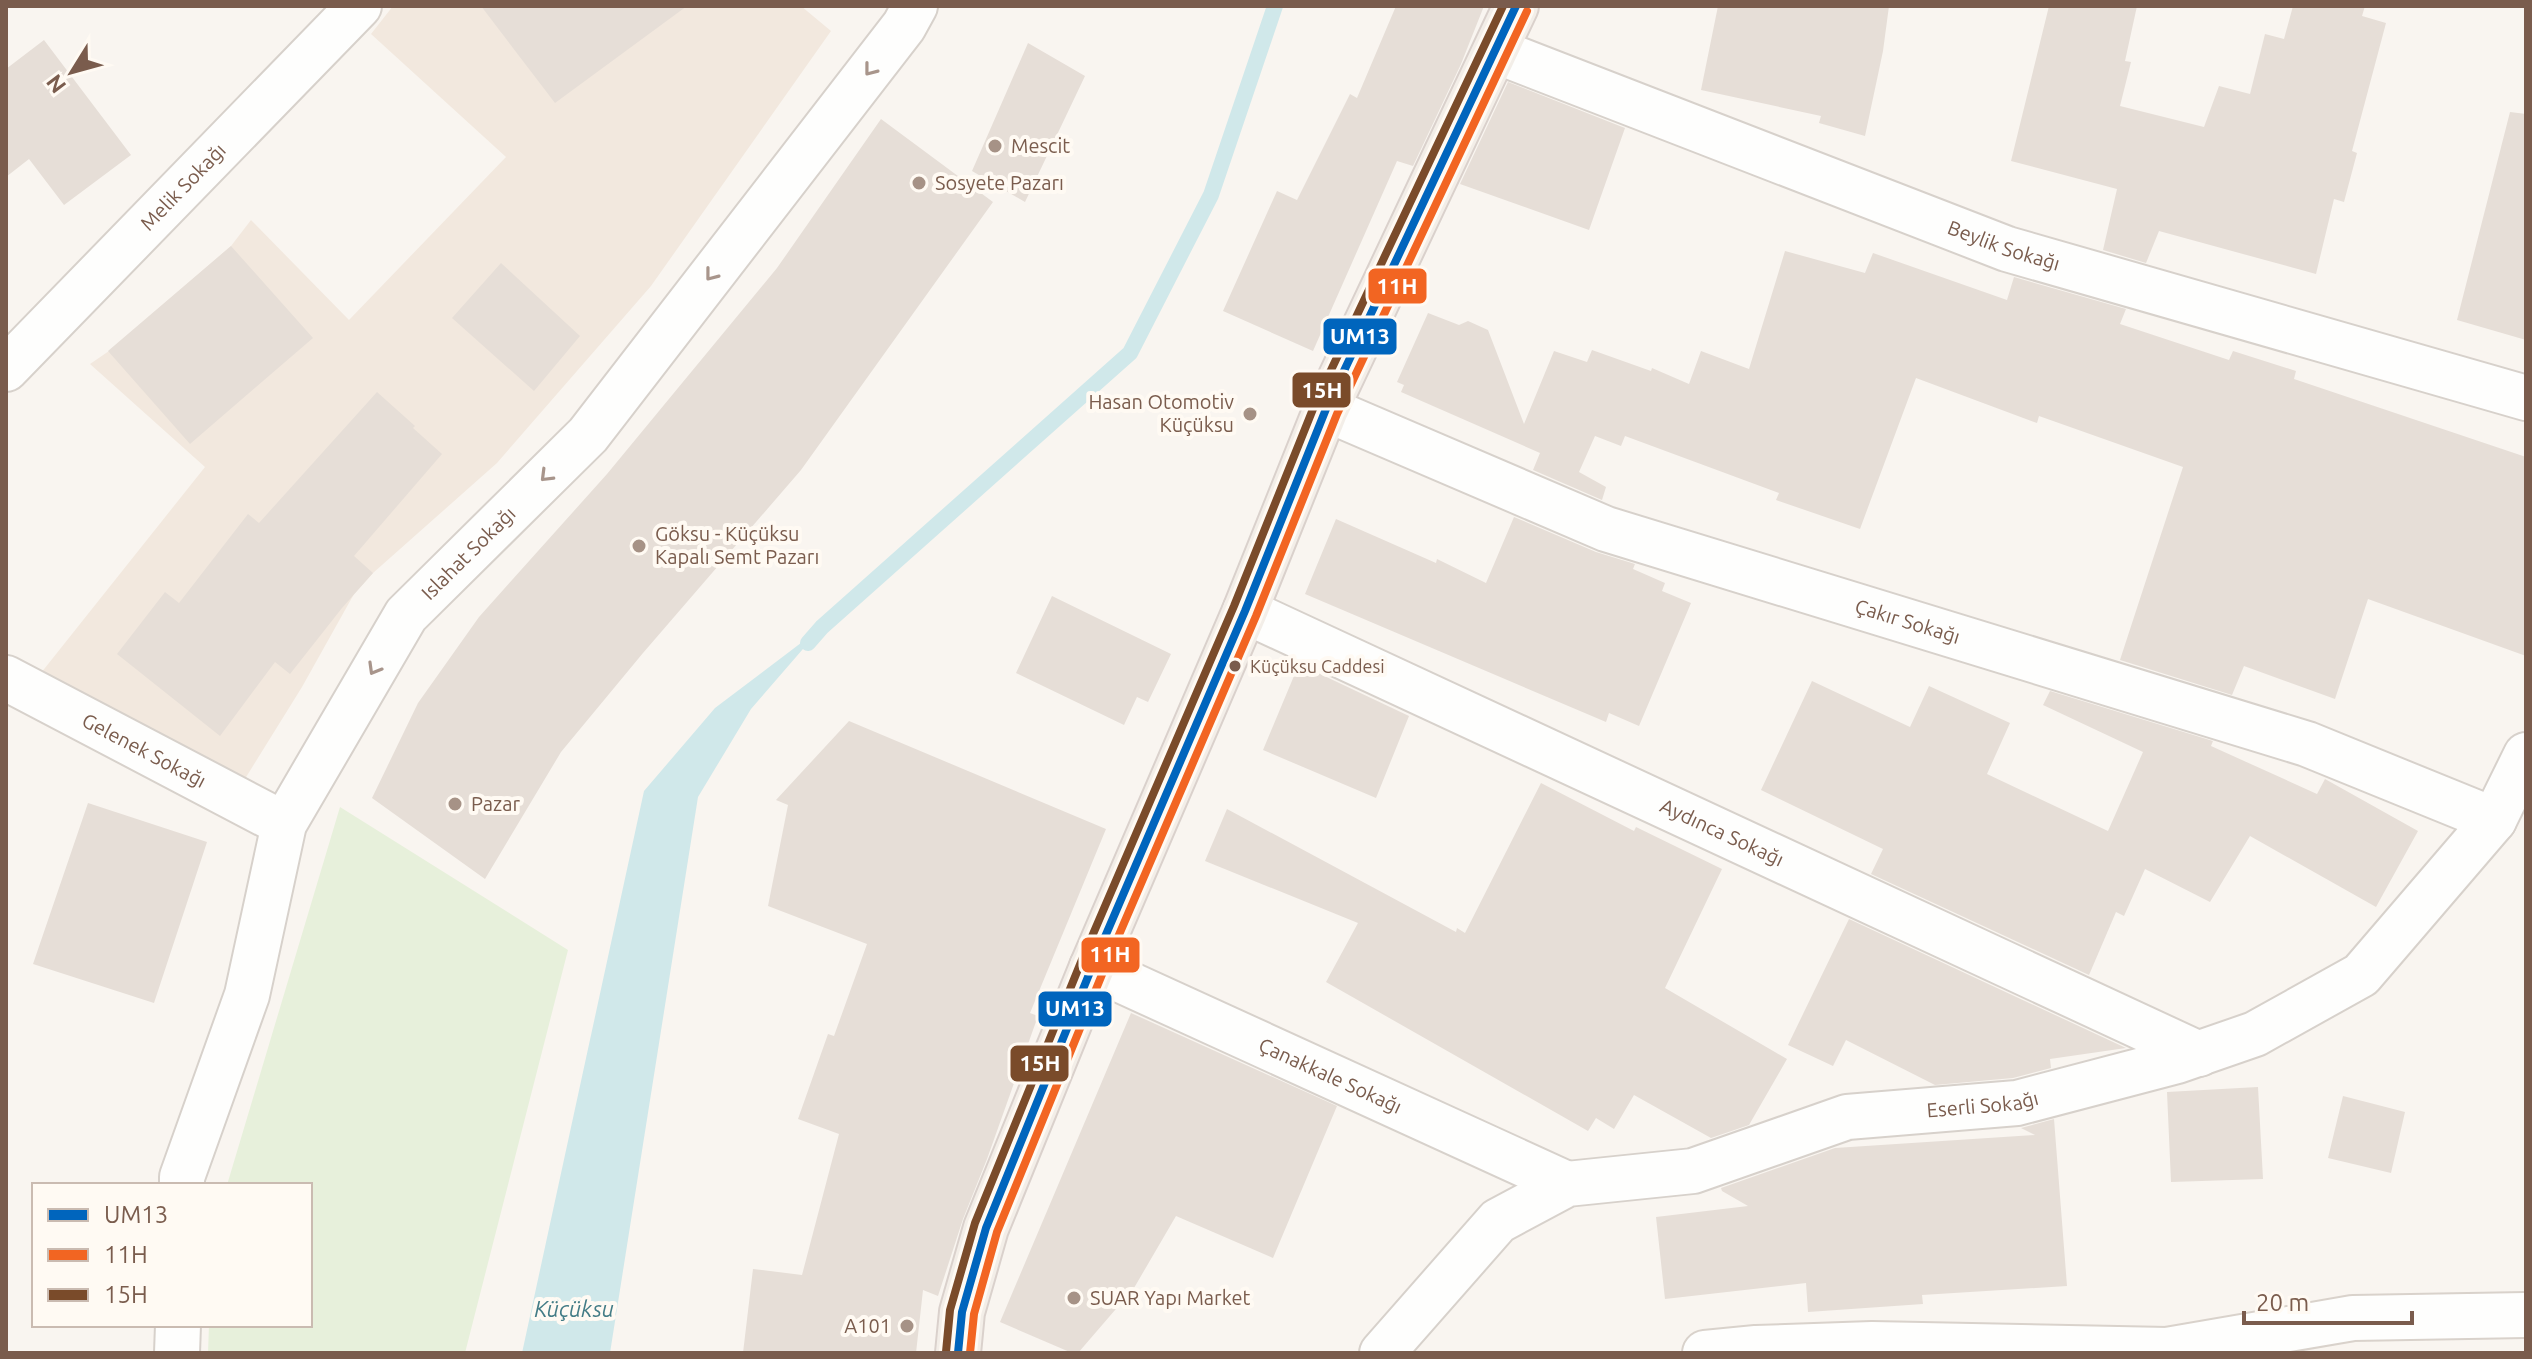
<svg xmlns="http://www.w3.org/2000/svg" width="2532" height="1359" viewBox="0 0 2532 1359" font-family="Ubuntu,sans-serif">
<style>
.residential{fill:#f2e8de}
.green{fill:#e7f0db}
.water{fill:#d0e8ea}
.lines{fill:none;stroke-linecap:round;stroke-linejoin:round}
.stream{stroke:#d0e8ea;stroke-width:16}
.building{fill:#e6ded7}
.street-casing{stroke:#d7d1cb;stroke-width:48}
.secondary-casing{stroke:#d9d2cb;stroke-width:48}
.primary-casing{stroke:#dad1cc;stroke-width:48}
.street{stroke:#fefefd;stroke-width:44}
.secondary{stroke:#fefefd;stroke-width:44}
.primary{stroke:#f3eee8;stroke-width:44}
.bus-1-casing{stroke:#fffaf3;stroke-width:14}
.bus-2-casing{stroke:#fffaf3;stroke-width:14}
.bus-3-casing{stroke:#fffaf3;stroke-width:14}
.bus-1{stroke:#0065bd;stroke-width:8}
.bus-2{stroke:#f26522;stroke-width:8}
.bus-3{stroke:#7a4b2a;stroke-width:8}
.oneway{stroke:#a8958b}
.poi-dot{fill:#a69286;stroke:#fffaf3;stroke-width:3}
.bus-dot{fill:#7a5c4d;stroke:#fffaf3;stroke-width:3}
.labels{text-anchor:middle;stroke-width:8;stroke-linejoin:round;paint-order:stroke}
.bus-label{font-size:18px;fill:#7a5c4d;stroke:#fffaf3;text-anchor:start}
.poi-label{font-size:20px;fill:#7a5c4d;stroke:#fffaf3;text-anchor:start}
.street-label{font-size:20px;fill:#7a5c4d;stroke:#fffaf3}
.water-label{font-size:22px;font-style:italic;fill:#437c86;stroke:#fffaf3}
.line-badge{stroke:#fffaf3;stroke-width:3}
.badge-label{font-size:22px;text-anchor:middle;font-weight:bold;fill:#fff}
</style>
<rect width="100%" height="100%" fill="#f9f5f0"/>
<path class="residential" d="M393 6H801L831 31 651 286 497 463 373 573 354 594 302 687 243 782 37 678 205 467 90 364 109 351 231 246 251 220 349 320 506 157 371 34Z"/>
<path class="green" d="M340 807 568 950 465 1353H208L209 1325H310V1185H227Z"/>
<path class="water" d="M822 627 751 709 698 797 610 1353H522L644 791 715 708Z"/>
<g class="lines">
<path class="stream" d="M808 643 822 627 1130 353 1211 195 1275 6"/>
</g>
<path class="building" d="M481 6H687L555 103Z
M1396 6H1484L1461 64 1413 166 1397 161 1313 351 1223 311 1277 191 1297 200 1350 94 1357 98Z
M1718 6H1889L1883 51 1865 136 1819 123 1821 116 1701 90Z
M2049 6H2137L2125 61 2131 62 2120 106 2204 127 2219 86 2250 94 2265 34 2284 39 2293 6H2365L2362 16 2386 23 2352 151 2357 153 2344 202 2334 199 2316 274 2159 231 2146 263 2103 250 2117 189 2011 161Z
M44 40 131 155 64 205 29 159 6 177V69Z
M1028 43 1085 76 1025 202 972 171Z
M1508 82 1625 128 1589 230 1460 184Z
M2510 112 2526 114V340L2457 320Z
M881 119 993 202 801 470 643 653 561 752 485 879 372 798 418 703 479 617 607 474 777 268Z
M231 246 313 338 190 444 108 351Z
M1785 251 1865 273 1873 253 2007 300 2014 277 2126 309 2120 324 2229 360 2233 351 2296 371 2294 379 2526 457V656L2368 599 2335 699 2244 666 2232 695 2120 660 2183 467 2039 416 2037 423 1916 378 1860 529 1776 500 1779 493 1625 436 1621 446 1595 436 1579 472 1606 487 1602 500 1533 470 1540 453 1401 392 1404 385 1397 382 1428 313 1459 325 1468 321 1488 330 1524 424 1554 351 1587 362 1592 350 1651 371 1652 368 1689 384 1701 351 1749 369Z
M501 263 580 336 534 391 452 318Z
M377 392 415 426 413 428 442 454 354 556 373 573 342 608 290 674 275 662 220 736 117 654 165 592 179 603 248 514 259 523Z
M1514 517 1596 552 1635 564 1633 569 1665 583 1662 591 1691 603 1639 726 1609 713 1606 722 1305 594 1336 519 1436 563 1437 559 1486 583Z
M1052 596 1171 654 1148 702 1137 697 1124 725 1016 673Z
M1299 664 1409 716 1376 798 1263 750Z
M1812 681 1910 727 1929 686 2010 723 1987 774 2108 831 2143 752 2043 705 2050 691 2213 741 2211 746 2317 794 2325 779 2418 831 2376 907 2250 836 2210 902 2145 869 2124 916 2116 912 2089 975 1871 874 1883 849 1761 790Z
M849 721 1106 829 1030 1013 1038 1016 987 1159 963 1219 938 1296 923 1290 916 1353H743L753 1269 802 1275 839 1134 798 1119 828 1034 834 1036 867 944 768 906 788 805 776 800Z
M1541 783 1634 831 1636 827 1722 869 1665 988 1787 1059 1749 1125 1711 1138 1634 1095 1614 1129 1596 1118 1588 1131 1326 982 1358 923 1205 861 1227 809 1456 932 1457 928 1465 933Z
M88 803 207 842 154 1003 33 964Z
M1849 919 2126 1048 2050 1059 2051 1068 2013 1078 1935 1085 1846 1040 1833 1066 1788 1045Z
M1131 1013 1337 1106 1273 1258 1176 1216 1134 1288 1078 1353H1072L1000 1322Z
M2258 1087 2263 1179 2171 1182 2167 1092Z
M2343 1096 2405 1112 2391 1173 2328 1158Z
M2054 1119 2067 1286 1922 1295 1923 1304 1808 1312 1806 1283 1665 1299 1656 1217 1748 1206 1722 1191 1721 1188 1835 1148 2035 1135 2021 1128Z"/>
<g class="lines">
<g class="street-casing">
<g id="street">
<path id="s1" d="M1496 51 2007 249 2526 398"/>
<path id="s2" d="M6 369 359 6"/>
<path id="s3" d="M1326 409 1606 529 2307 744 2494 820"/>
<path id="s4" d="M1245 611 2199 1054"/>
<path id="s5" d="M6 678 284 824"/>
<path id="s6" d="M1092 967 1567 1184"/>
<path id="s7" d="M182 1185V1177L247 995 284 824 406 615 588 435 904 26 915 6"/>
<path d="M177 1353 178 1325"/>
<path id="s8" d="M1382 1353 1498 1221 1567 1184 1693 1171 1847 1117 2017 1103 2177 1061 2255 1034 2361 975 2494 820 2526 755"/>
</g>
</g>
<g class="secondary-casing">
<path id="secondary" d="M1705 1353 1756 1348 1872 1344 2167 1350 2353 1318 2526 1315"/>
</g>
<g class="primary-casing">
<path id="primary" d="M958 1353 962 1312 986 1228 1092 967 1245 611 1326 409 1516 6"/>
</g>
<use href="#street" class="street"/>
<use href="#secondary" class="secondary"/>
<use href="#primary" class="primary"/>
<g class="bus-1-casing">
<path id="bus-1" d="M958 1353 962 1312 986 1228 1092 967 1245 611 1326 409 1516 6"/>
</g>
<g class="bus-2-casing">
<path id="bus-2" d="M970 1353 974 1314 997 1232 1103 972 1256 616 1337 414 1527 11"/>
</g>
<g class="bus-3-casing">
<path id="bus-3" d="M946 1352 950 1310 975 1223 1081 962 1234 606 1315 404 1503 6"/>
</g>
<use href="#bus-1" class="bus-1"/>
<use href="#bus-2" class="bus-2"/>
<use href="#bus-3" class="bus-3"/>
</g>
<defs><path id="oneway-chevron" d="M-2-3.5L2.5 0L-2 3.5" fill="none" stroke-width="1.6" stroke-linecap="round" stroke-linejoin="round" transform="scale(2)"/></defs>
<g class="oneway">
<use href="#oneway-chevron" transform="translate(870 70) rotate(128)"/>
<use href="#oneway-chevron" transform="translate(711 275) rotate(128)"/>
<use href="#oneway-chevron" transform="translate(546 476) rotate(135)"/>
<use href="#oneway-chevron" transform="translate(374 669) rotate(120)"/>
</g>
<g class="poi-dot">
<circle cx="995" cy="146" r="8"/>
<circle cx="919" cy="183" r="8"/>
<circle cx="1250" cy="414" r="8"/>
<circle cx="639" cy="546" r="8"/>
<circle cx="455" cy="804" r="8"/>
<circle cx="1074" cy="1298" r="8"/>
<circle cx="907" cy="1326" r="8"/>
</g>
<circle class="bus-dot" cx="1235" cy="666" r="7"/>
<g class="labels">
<g class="bus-label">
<text x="1250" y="673">Küçüksu Caddesi</text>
</g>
<g class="poi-label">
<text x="1011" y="153">Mescit</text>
<text x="935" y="190">Sosyete Pazarı</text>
<text x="1234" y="409" text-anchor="end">Hasan Otomotiv<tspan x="1234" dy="23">Küçüksu</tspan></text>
<text x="655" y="541">Göksu - Küçüksu<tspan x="655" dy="23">Kapalı Semt Pazarı</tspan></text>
<text x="471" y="811">Pazar</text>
<text x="1090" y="1305">SUAR Yapı Market</text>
<text x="891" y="1333" text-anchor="end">A101</text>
</g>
<g class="street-label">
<text dy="7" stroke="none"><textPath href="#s2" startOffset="254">Melik Sokağı</textPath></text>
<text dy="7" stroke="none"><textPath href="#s1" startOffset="544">Beylik Sokağı</textPath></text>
<text dy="7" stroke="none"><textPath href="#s7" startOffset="706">Islahat Sokağı</textPath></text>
<text dy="7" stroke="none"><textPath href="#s3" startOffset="620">Çakır Sokağı</textPath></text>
<text dy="7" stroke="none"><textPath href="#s5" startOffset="156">Gelenek Sokağı</textPath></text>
<text dy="7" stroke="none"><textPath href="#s4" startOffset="526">Aydınca Sokağı</textPath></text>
<text dy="7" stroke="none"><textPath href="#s6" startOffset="262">Çanakkale Sokağı</textPath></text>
<text dy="7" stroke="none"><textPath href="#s8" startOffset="680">Eserli Sokağı</textPath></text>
</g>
<g class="water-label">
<text x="574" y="1317">Küçüksu</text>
</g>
</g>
<g class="line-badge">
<rect x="1367" y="267" width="61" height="38" rx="8" fill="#f26522"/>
<rect x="1322" y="317" width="76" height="39" rx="8" fill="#0065bd"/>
<rect x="1291" y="371" width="61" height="38" rx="8" fill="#7a4b2a"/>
<rect x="1080" y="936" width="61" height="38" rx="8" fill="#f26522"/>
<rect x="1037" y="990" width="76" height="38" rx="8" fill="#0065bd"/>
<rect x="1009" y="1044" width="61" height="39" rx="8" fill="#7a4b2a"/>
</g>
<g class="badge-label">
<text x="1397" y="294">11H</text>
<text x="1360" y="344">UM13</text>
<text x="1322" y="398">15H</text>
<text x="1110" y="962">11H</text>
<text x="1075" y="1016">UM13</text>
<text x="1040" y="1071">15H</text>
</g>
<rect width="2532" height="1359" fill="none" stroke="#7a5c4d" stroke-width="16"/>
<rect x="32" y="1183" width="280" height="144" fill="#fffaf3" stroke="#cabbb1" stroke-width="2"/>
<rect x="48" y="1209" width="40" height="12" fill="#0065bd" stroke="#cabbb1" stroke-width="2"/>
<text x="104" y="1223" font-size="24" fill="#7a5c4d">UM13</text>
<rect x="48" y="1249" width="40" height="12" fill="#f26522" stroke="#cabbb1" stroke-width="2"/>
<text x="104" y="1263" font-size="24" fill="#7a5c4d">11H</text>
<rect x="48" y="1289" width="40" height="12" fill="#7a4b2a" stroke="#cabbb1" stroke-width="2"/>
<text x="104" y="1303" font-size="24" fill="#7a5c4d">15H</text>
<g transform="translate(72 72) rotate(233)" stroke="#fffaf3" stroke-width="6" paint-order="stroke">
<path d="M0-6L14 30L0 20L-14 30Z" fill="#7a5c4d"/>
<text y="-12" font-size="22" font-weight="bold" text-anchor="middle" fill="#7a5c4d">N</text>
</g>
<path d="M2244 1311v12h168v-12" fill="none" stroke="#7a5c4d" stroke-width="4"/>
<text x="2256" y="1311" font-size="24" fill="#7a5c4d" stroke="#fffaf3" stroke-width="6" paint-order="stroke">20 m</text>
</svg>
